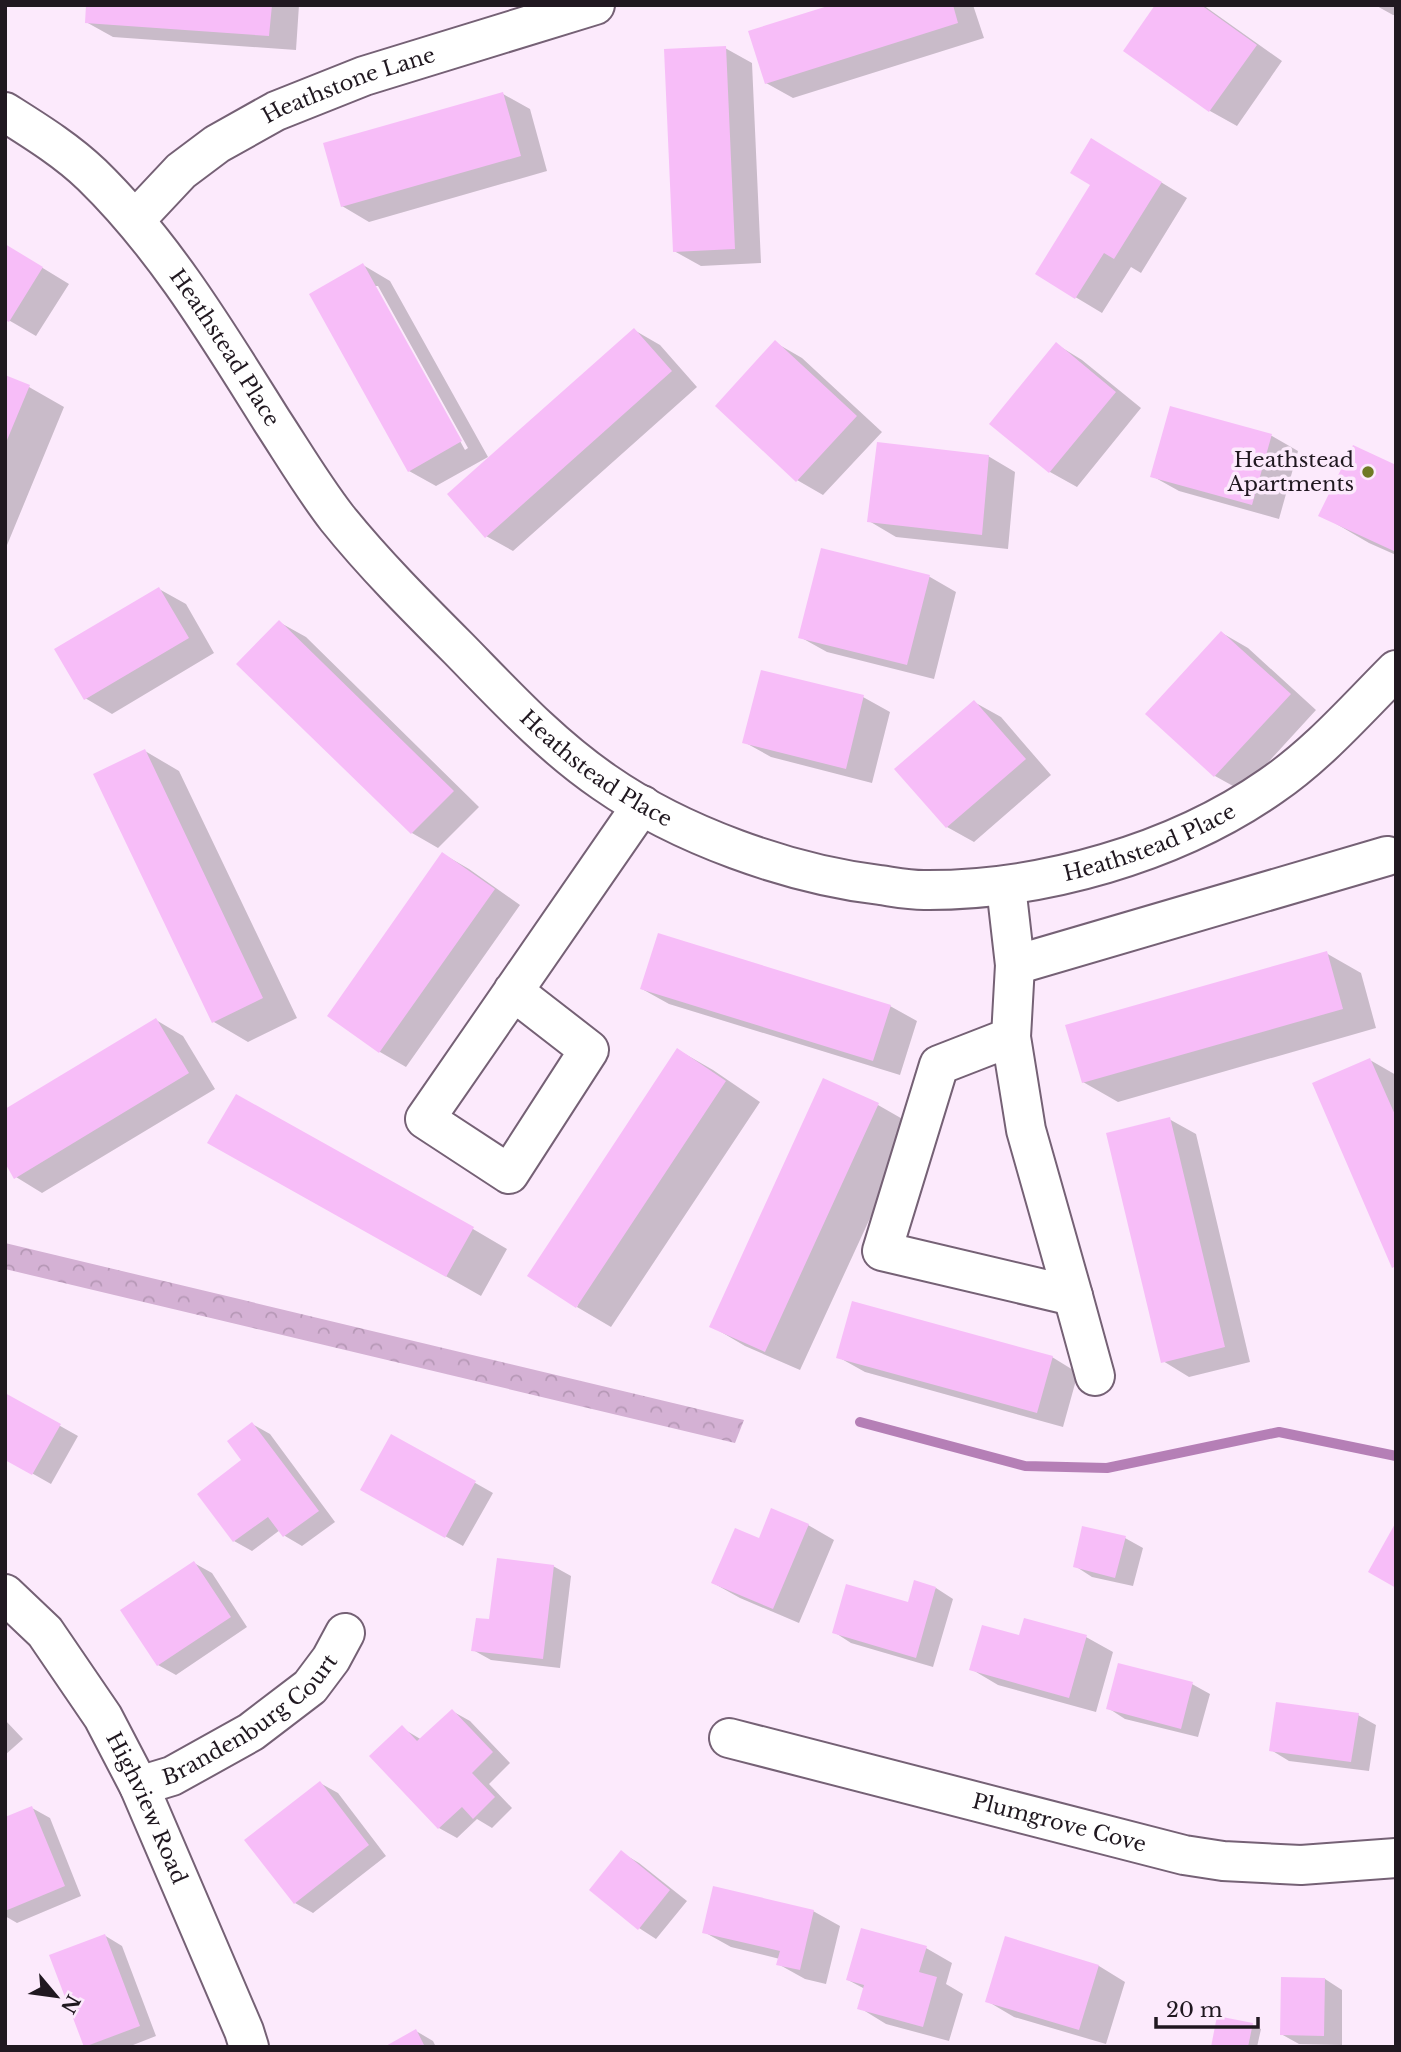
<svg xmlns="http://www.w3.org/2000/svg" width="1401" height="2052" viewBox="0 0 1401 2052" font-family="'Libre Baskerville',serif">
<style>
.forest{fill:url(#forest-crowns)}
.shadow{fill:#0003;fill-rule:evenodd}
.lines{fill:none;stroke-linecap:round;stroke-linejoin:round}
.stream{stroke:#b57fb6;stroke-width:10}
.building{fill:#f7bdf8}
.minor-casing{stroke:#756175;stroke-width:42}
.minor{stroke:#fff;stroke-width:38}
.poi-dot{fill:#6f7a25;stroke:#fceafc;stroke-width:2.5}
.labels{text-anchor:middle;stroke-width:7;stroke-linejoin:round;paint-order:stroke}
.street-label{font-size:21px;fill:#201820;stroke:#fceafc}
.poi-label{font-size:21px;fill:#201820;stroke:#fceafc;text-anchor:end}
</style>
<defs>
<pattern id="forest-crowns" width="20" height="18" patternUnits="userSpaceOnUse" patternTransform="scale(1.75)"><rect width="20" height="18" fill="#d4b1d4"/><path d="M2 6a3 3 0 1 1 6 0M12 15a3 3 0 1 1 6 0" fill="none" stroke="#b698b6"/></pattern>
</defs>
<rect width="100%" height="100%" fill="#fceafc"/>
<path class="forest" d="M5 1243 744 1420 735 1443 5 1269Z"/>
<path class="shadow" d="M88 5H299L296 50 113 37 86 22Z
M837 5H973L984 38 793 98 766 83Z
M1157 5H1203L1282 61 1237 126 1210 111 1125 51Z
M1375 5H1396V15H1393Z
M725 48 752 63 761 263 701 266 674 251Z
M503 94 530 109 547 171 369 222 342 206Z
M1118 156 1187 198 1141 273 1131 267 1102 313 1037 274 1092 185Z
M5 245 69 284 36 336 5 318Z
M363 265 390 281 488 457 436 486 409 471ZM374 286H378L468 448 465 450Z
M634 330 660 345 697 387 513 551 486 536Z
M776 343 802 358 882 432 823 495 797 480Z
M1056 344 1082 360 1141 408 1077 487 1050 472 992 423Z
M5 377 29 387 64 407 5 550Z
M1171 408 1272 436 1298 451 1279 519 1179 491 1152 476Z
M988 456 1015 472 1008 549 896 537 869 521Z
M1396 467V555L1369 543 1321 515Z
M822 550 930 577 956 592 934 679 827 652 800 637Z
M159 589 186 604 214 653 112 714 85 698Z
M279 622 306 637 479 807 438 848 412 833Z
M1222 633 1248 648 1316 710 1242 791 1215 776 1147 714Z
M863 697 890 712 872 783 771 757 744 742Z
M974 702 1001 717 1051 775 974 842 947 827 897 769Z
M145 751 179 771 297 1018 248 1042 214 1022Z
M443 854 469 869 520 905 406 1067 380 1052 329 1016Z
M1326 953 1361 973 1376 1028 1118 1102 1083 1082Z
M642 989 890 1006 917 1021 900 1075 669 1004Z
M156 1020 183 1036 215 1089 42 1193 16 1177Z
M678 1050 713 1070 760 1102 611 1327 577 1307Z
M1370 1060 1396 1075V1268L1394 1266Z
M824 1080 878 1105 913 1125 800 1370 745 1346 711 1326Z
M1169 1119 1196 1134 1250 1362 1189 1377 1163 1361Z
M244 1162 473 1229 507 1249 481 1296Z
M838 1357H1052L1078 1373 1063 1427 865 1372Z
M5 1395 78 1436 51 1484 5 1458Z
M252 1424 270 1434 335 1522 302 1546 285 1536 280 1530 252 1551 234 1541 243 1461Z
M392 1436 493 1493 463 1546 362 1490Z
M808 1525 834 1540 799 1623 740 1598 713 1583 759 1540Z
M1125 1538 1143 1548 1133 1586 1092 1577 1075 1566Z
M194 1563 212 1573 247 1627 176 1675 158 1665Z
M553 1566 571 1576 560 1668 491 1660 473 1650Z
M936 1588 953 1599 933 1667 851 1643 834 1632 909 1604Z
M1020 1637H1086L1113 1652 1096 1712 998 1685 971 1669Z
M1192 1684 1210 1694 1198 1737 1125 1719 1108 1708Z
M452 1711 470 1721 510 1763 489 1784 512 1808 492 1828 477 1819 457 1838 439 1828 372 1756 402 1728 422 1740Z
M1358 1715 1376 1725 1369 1771 1289 1761 1271 1750Z
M5 1720 23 1739 5 1755Z
M320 1783 338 1793 386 1856 313 1913 295 1903Z
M32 1808 50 1818 81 1896 17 1923 5 1916V1819Z
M622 1853 639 1863 687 1901 656 1939 639 1928Z
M813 1911 840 1926 826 1984 805 1979 778 1964 780 1959 731 1947 704 1932Z
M104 1935 122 1946 156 2036 128 2047 86 2046Z
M1006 1939 1099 1966 1125 1982 1106 2044 1014 2017 987 2001Z
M926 1948 952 1963 946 1984 963 1994 949 2041 886 2024 860 2008 865 1989 848 1980Z
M1325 1979 1342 1990V2045L1299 2044 1281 2034Z
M1252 2025 1261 2029 1257 2047H1213Z
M416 2031 433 2041 436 2047H388Z"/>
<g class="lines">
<path class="stream" d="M860 1422 1025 1466 1107 1468 1279 1432 1396 1456"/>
</g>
<path class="building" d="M86 5H272L269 36 85 23Z
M831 5H953L958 23 765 84 748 31Z
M1155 5H1201L1257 45 1209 112 1123 51Z
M726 46 735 249 673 252 664 49Z
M503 92 521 156 341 207 323 143Z
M1091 138 1162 182 1114 259 1104 253 1075 299 1035 274 1090 185 1070 173Z
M5 244 43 267 9 322 5 320Z
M363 263 462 441 408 472 309 294Z
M634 328 672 371 485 538 447 494Z
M775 340 857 416 796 482 715 406Z
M1056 342 1116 392 1049 473 989 424Z
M5 375 30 385 5 445Z
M1170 406 1272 434 1252 505 1150 477Z
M877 442 989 455 982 535 867 522Z
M1353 445 1396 465V552L1318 516Z
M821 548 930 575 907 665 798 638Z
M159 587 189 638 84 700 54 649Z
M279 620 454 791 411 834 236 664Z
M1221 631 1291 694 1214 777 1145 714Z
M761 670 864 695 846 769 742 743Z
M974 700 1026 759 946 828 894 769Z
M145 749 263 998 212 1023 93 774Z
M442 852 495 889 379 1053 327 1016Z
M658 933 891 1005 873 1061 640 989Z
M1327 951 1343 1009 1082 1083 1065 1025Z
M156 1018 189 1073 14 1179 5 1163V1109Z
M677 1048 726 1081 576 1308 527 1276Z
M1370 1058 1396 1117V1266L1392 1268 1312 1083Z
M823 1078 879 1103 765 1352 709 1327Z
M236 1094 474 1227 446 1277 207 1143Z
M1170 1117 1225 1347 1161 1363 1106 1133Z
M852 1301 1053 1356 1037 1413 836 1358Z
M5 1393 61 1424 32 1475 5 1460Z
M252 1422 319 1511 283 1537 268 1517 233 1542 197 1494 241 1460 227 1441Z
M391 1434 476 1481 445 1538 360 1490Z
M771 1508 809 1524 773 1609 711 1583 735 1528 759 1538Z
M1396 1522V1588L1368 1572Z
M1082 1526 1126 1536 1115 1578 1073 1567Z
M497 1558 554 1565 543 1659 471 1651 476 1618 489 1619Z
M194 1561 231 1617 157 1666 120 1610Z
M914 1580 936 1587 916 1658 832 1633 846 1584 908 1602Z
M1024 1618 1087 1635 1069 1698 969 1670 982 1625 1019 1635Z
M1118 1663 1193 1682 1181 1729 1106 1709Z
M1276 1702 1359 1713 1351 1762 1269 1751Z
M452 1709 493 1752 472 1773 495 1797 473 1819 462 1807 438 1829 369 1756 402 1725 417 1741Z
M320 1781 369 1845 294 1904 244 1840Z
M32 1806 65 1886 5 1911V1817Z
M621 1850 670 1890 638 1930 589 1890Z
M713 1886 814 1910 800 1970 776 1965 780 1951 702 1933Z
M861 1928 927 1946 919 1972 937 1977 923 2027 857 2009 864 1985 846 1980Z
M105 1934 140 2026 84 2047 49 1955Z
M1005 1936 1099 1965 1079 2030 985 2002Z
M1281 1977 1325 1978 1324 2036 1280 2035Z
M1217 2016 1253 2023 1248 2047H1211Z
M416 2029 425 2047H384Z"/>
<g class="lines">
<g class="minor-casing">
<g id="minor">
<path id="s1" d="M5 112C35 131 66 150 92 175 165 246 218 335 272 421 293 453 313 487 337 518 374 564 417 607 459 649 505 696 550 745 604 782 680 835 788 874 880 885 894 887 909 890 924 890 1041 891 1175 853 1271 786 1318 754 1356 710 1396 670"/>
<path id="s2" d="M135 220 181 171 217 144 276 111 364 76 595 5"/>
<path d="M1006 886 1015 965 1011 1037 1026 1130 1073 1296 882 1251 939 1065 1011 1037"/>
<path d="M1015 965 1387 856"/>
<path d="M513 991 589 1050 509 1174 425 1119 642 805"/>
<path d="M1073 1296 1095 1376"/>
<path id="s3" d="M5 1594 45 1632 103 1717 139 1786 244 2031 249 2047"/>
<path id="s4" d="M729 1738 1184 1855 1223 1861 1301 1865 1396 1858"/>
<path id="s5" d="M139 1786 172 1776 251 1732 310 1687 331 1659 345 1633"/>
</g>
</g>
<use href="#minor" class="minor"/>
</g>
<circle class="poi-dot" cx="1368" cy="472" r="7"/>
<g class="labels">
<g class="street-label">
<text dy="7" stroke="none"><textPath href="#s2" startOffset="257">Heathstone Lane</textPath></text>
<text dy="7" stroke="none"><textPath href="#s1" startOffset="326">Heathstead Place</textPath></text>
<text dy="7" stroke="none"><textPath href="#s1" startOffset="892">Heathstead Place</textPath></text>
<text dy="7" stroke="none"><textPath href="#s1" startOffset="1480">Heathstead Place</textPath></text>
<text dy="7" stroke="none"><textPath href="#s5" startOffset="131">Brandenburg Court</textPath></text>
<text dy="7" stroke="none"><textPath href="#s3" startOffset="259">Highview Road</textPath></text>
<text dy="7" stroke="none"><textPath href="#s4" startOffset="341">Plumgrove Cove</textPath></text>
</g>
<g class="poi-label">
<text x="1354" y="467">Heathstead<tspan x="1354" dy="24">Apartments</tspan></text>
</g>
</g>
<rect width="1401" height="2052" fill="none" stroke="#201820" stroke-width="14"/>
<g transform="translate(56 1996) rotate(119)" stroke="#fceafc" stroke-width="5" paint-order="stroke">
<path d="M0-5L12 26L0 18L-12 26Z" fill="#201820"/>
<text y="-10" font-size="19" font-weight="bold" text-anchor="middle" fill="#201820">N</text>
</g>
<path d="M1156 2017v10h102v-10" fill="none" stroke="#201820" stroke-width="3.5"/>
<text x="1166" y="2017" font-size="21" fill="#201820" stroke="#fceafc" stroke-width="5" paint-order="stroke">20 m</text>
</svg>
